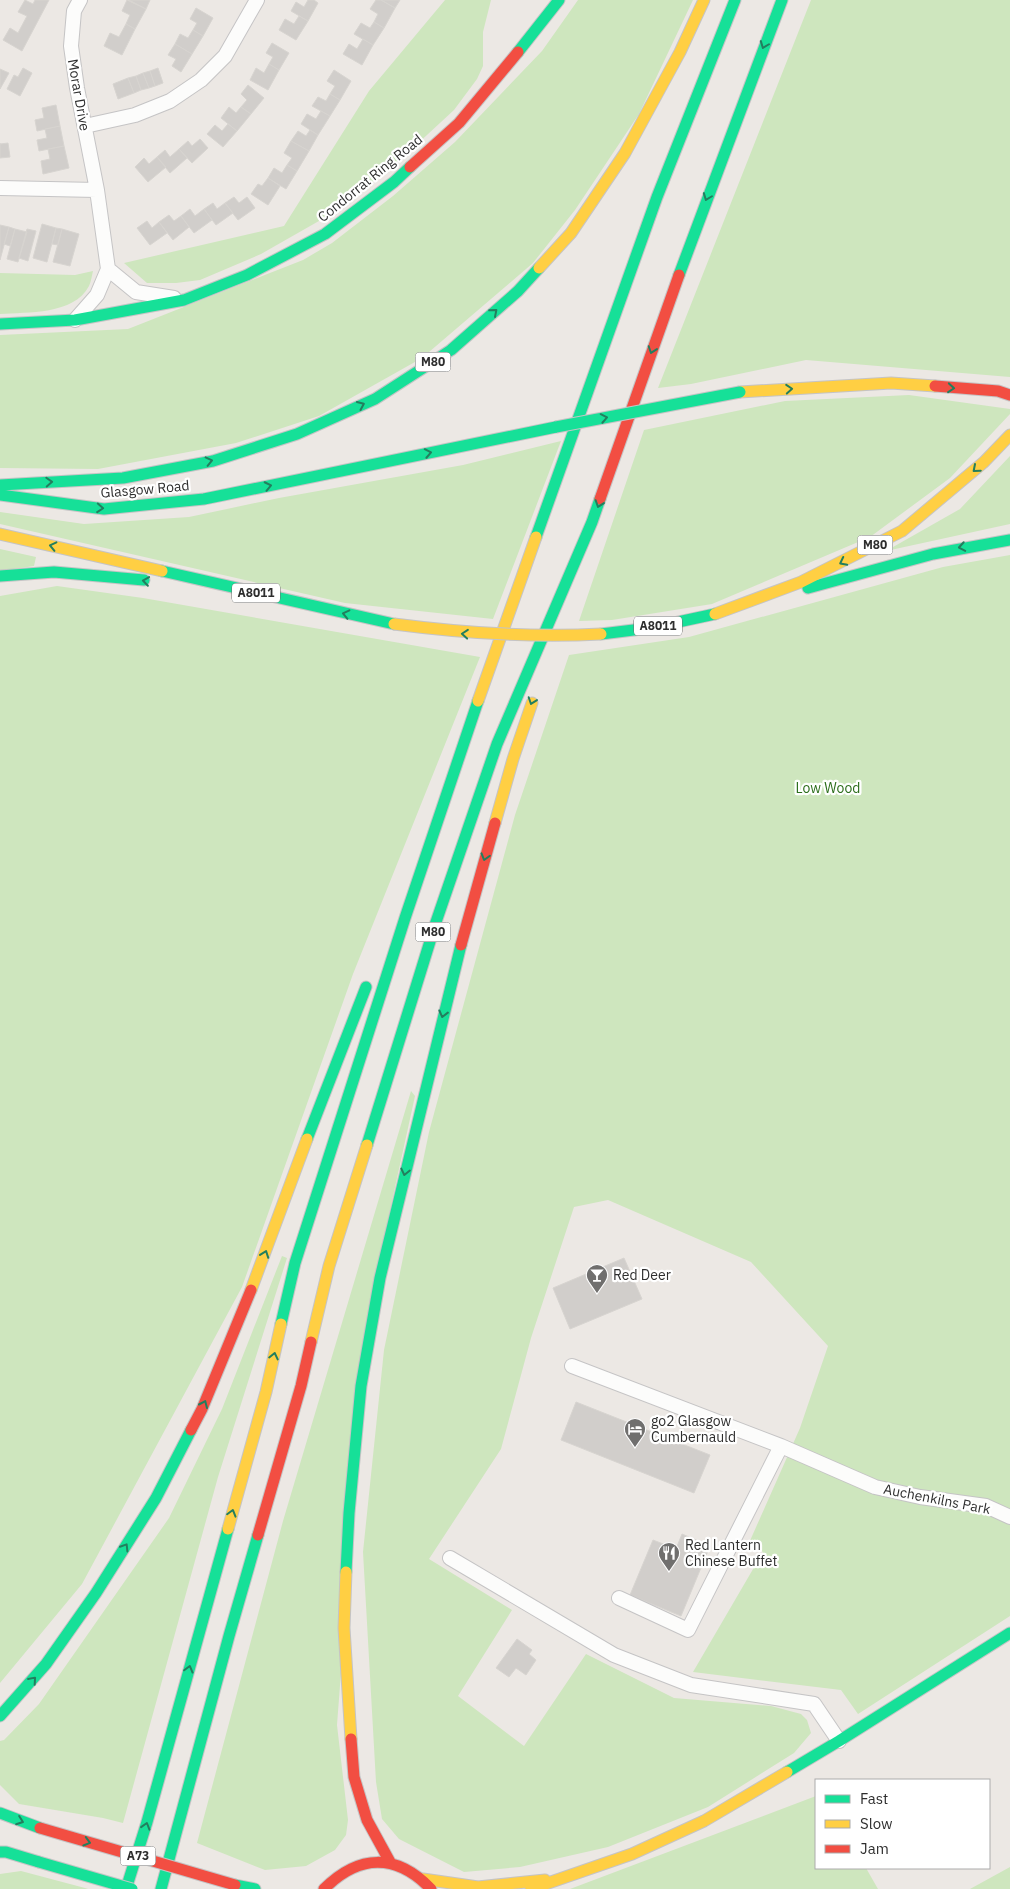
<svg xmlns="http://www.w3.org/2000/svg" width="1010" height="1889" viewBox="0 0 1010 1889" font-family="'IBM Plex Sans',sans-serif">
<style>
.green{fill:#cee6be}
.building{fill:#d1cecb;stroke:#d7d4d0}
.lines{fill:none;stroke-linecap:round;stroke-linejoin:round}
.street-casing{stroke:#c5c4c5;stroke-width:16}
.fast-casing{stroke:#c5c4c5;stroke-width:13}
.slow-casing{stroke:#c5c4c5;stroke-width:13}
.jam-casing{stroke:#c5c4c5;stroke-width:13}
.street{stroke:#fcfcfb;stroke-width:14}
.fast{stroke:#16e098;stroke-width:11}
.slow{stroke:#ffcf43;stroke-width:11}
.jam{stroke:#f24e42;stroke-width:11}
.fast-bridge-casing{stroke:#c5c4c5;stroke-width:13;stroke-linecap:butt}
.slow-bridge-casing{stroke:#c5c4c5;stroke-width:13;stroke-linecap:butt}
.jam-bridge-casing{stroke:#c5c4c5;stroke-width:13;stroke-linecap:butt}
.fast-bridge{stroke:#16e098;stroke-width:11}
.slow-bridge{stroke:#ffcf43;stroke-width:11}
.jam-bridge{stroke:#f24e42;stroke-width:11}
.oneway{stroke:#237e5e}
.labels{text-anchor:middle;stroke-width:4.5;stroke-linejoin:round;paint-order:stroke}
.shield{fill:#fff;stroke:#6d6d6d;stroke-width:1}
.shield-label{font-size:12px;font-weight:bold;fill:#2e2e2e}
.street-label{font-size:14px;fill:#2e2e2e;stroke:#fff}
.park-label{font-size:14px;fill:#2c6e1b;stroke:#fff}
.poi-label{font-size:14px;fill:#2e2e2e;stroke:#fff;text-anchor:start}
</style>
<rect width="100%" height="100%" fill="#ece8e4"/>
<path class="green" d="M445 0H491L483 32V66L477 79 454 110 414 147 340 209 261 254 200 280 176 283H147L124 263 284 226 369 91Z
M578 0H693L639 114 575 210 533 263 422 358 319 416 236 443 98 469 0 468V335L128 329 303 260 332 243 393 196 455 142 542 51Z
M811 0H1010V377L806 360 691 384 658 388Z
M93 271C92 275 91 282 89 286 74 315 27 312 0 314V273L75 275Z
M909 395 1010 409V414L950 478 870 537 712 604 612 620 579 621 644 430 785 401Z
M561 441 493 619 345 603 0 524V512L84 524 189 517 279 498 463 465Z
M1010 456V524L886 551 960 509Z
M0 549 36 557 34 566 0 571Z
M1010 555V1616L858 1714 841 1690 693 1672 763 1552 749 1543 800 1428 828 1346 751 1262 608 1200 574 1207 531 1338 501 1449 429 1559 512 1610 458 1696 524 1746 586 1654 674 1698 771 1706 801 1714 807 1720 811 1733 794 1753 708 1807 608 1847 520 1867 464 1872 399 1839 382 1819 376 1782 363 1552 384 1350 429 1132 515 815 569 655 689 637 943 567Z
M57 586 143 598 480 657 353 974 242 1287 82 1584 0 1683V596Z
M411 1091 415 1096 369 1306 337 1725 348 1820 346 1835 335 1850 306 1866 265 1870 197 1843 283 1521Z
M282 1256 287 1258 218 1477 123 1823 103 1818 19 1804 0 1785V1741L4 1740 39 1704 169 1518 222 1409Z
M816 1796V1868H866L878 1889H570Z
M1010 1867V1889H970Z
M21 1871 85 1888 88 1889H0V1874Z"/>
<path class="building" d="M25 0 33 4 35 0H49L22 51 3 40 10 28 18 33 27 16 18 12Z
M127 0 146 9 135 29 126 24 130 15 122 11Z
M129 0H150L146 9Z
M308 0H314L318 3 308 21 291 11 296 2 304 7Z
M376 0H381L395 8 384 28 374 22 378 14 370 9Z
M381 0H400L395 8Z
M196 8 213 18 203 36 193 30 197 23 190 19Z
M299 16 308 21 296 40 279 30 285 19 294 24Z
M374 22 384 28 373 45 354 34 361 23 370 28Z
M126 24 135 29 122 55 104 46 110 33 119 37Z
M193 30 203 36 192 54 175 44 180 34 188 38Z
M363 39 373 45 362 65 343 54 349 44 357 49Z
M272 43 289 53 279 70 269 64 273 57 266 53Z
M175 44 192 54 181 72 172 66 176 59 168 55Z
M269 64 279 70 268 90 250 80 256 68 264 73Z
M23 68 32 73 20 96 7 89 14 75 18 77Z
M158 68 163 83 155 86 150 71Z
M0 69 9 73 0 89Z
M334 70 351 81 340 100 330 94 335 86 327 81Z
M150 71 155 86 149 88 143 73Z
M143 73 149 88 141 90 136 76Z
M136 76 141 90 134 93 128 78Z
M128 78 134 93 118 99 113 84Z
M248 85 264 98 251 114 241 107 247 100 241 94Z
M330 94 340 100 330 116 312 106 318 97 326 101Z
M56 105 60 126 37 131 35 120 44 118 42 108Z
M229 107 236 113 241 107 251 114 237 131 221 118Z
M321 111 330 116 318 135 301 124 307 114 316 119Z
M228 124 237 131 223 147 207 134 215 125 222 131Z
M60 126 64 146 39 151 37 140 47 138 45 129Z
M310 130 318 135 309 151 291 141 298 131 306 136Z
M200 139 208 148 192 163 179 149 188 141 192 146Z
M291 141 309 151 297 171 287 165 292 158 284 153Z
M0 143V144L8 143 10 157 0 158Z
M64 146 69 168 43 174 41 161 50 159 48 149Z
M179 149 187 158 170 173 157 157 165 150 170 157Z
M157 157 166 167 148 182 135 167 144 158 149 164Z
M287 165 297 171 286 189 268 178 274 168 282 173Z
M268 178 280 186 268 205 251 194 258 184 262 186Z
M234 197 239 203 247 197 255 208 238 220 225 203Z
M213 203 217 209 225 203 233 213 216 225 204 209Z
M190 209 195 216 204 209 212 220 194 233 181 216Z
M169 215 174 221 181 216 189 227 173 240 159 222Z
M147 221 152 228 159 222 167 233 150 245 137 228Z
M42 224 56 228 47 262 33 258Z
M0 225 9 227 0 260Z
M9 227 15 229 10 246 4 244Z
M56 228 62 229 58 245 52 244Z
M15 229 27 232 18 262 7 259Z
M27 229 36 231 28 261 19 258Z
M62 229 79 234 70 266 53 262Z
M624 1258 642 1299 570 1329 553 1288Z
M576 1402 710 1455 694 1493 561 1440Z
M682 1534 710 1546 681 1616 630 1595 653 1540 676 1549Z
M517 1639 532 1650 529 1654 536 1660 526 1675 516 1668 509 1677 496 1668Z"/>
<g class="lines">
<g class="street-casing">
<path id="street" d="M85 126 135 115 170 101 201 80 225 56 257 0
M0 188 97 190
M108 269 136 292 174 298
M75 320 97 295 108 269 97 190 77 88 71 46 74 11 80 0
M572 1366 781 1446 875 1487 920 1497 986 1506 1010 1517
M450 1558 614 1655 691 1685 814 1704 839 1741
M619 1598 688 1630 781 1446"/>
</g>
<g class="fast-casing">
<path id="fast" d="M518 52 559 0
M679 275 782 0
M0 324 75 320 184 300 247 275 325 234 394 182 410 167
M0 485 123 478 213 461 297 434 375 399 451 350 518 291 539 268
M0 495 104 509 204 499 556 427
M536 537 657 197 735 0
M162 571 394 624
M0 576 54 572 144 580
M808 588 933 554 1010 540
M601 634 650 628 715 614
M307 1139 366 987
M367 1145 436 922 497 744 592 522 600 499
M281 1324 295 1263 405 918 478 701
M346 1572 349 1513 361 1386 380 1278 461 945
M0 1716 46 1664 96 1593 156 1498 191 1430
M787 1772 839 1741 1010 1633
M0 1813 40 1828
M0 1852H6L39 1862
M235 1885 255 1889
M126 1889 147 1822 228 1529
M161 1889 229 1636 258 1535"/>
</g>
<g class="slow-casing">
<path id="slow" d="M539 268 571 233 625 153 680 52 704 0
M740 392 891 383 935 386
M0 534 162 571
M715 614 801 582 902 531 984 462 1010 435
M478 701 536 537
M495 823 513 759 532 703
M251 1290 307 1139
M311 1342 329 1266 367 1145
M228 1529 266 1392 281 1324
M346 1572 344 1628 351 1739
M423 1879 478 1887 545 1880
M531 1889 632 1854 704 1821 787 1772"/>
</g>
<g class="jam-casing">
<path id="jam" d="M410 167 459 123 518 52
M935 386 998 391 1010 395
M600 499 679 275
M461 945 495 823
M191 1430 202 1409 251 1290
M258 1535 301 1386 311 1342
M351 1739 354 1777 367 1820 390 1862
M324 1889C359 1854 396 1853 431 1889"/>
</g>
<use href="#street" class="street"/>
<use href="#fast" class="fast"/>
<use href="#slow" class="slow"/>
<use href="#jam" class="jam"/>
<g class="fast-bridge-casing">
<path id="fast-bridge" d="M556 427 740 392
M39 1862 132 1889"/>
</g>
<g class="slow-bridge-casing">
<path id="slow-bridge" d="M394 624C463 633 531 638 601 634"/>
</g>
<g class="jam-bridge-casing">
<path id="jam-bridge" d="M40 1828 235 1885"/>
</g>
<use href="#fast-bridge" class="fast-bridge"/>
<use href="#slow-bridge" class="slow-bridge"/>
<use href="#jam-bridge" class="jam-bridge"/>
</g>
<defs><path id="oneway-chevron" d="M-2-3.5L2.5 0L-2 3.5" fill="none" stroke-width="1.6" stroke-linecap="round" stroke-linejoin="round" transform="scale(1.25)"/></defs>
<g class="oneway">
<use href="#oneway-chevron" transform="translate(764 45) rotate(111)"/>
<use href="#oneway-chevron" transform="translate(707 197) rotate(111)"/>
<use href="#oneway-chevron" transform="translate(494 312) rotate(-41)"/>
<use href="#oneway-chevron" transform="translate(652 350) rotate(109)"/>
<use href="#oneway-chevron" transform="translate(951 388) rotate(5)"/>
<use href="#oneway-chevron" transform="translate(789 389) rotate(-4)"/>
<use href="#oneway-chevron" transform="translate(361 405) rotate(-24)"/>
<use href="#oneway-chevron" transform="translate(604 418) rotate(-11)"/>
<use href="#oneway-chevron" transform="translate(428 453) rotate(-11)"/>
<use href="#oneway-chevron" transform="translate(209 461) rotate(-13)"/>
<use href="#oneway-chevron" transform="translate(976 469) rotate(139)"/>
<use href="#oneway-chevron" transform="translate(49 482) rotate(-3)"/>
<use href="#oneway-chevron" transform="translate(268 486) rotate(-12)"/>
<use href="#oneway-chevron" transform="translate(599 504) rotate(109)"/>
<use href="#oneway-chevron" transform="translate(100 508) rotate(4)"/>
<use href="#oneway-chevron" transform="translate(53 546) rotate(-167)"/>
<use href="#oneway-chevron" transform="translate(962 547) rotate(170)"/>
<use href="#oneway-chevron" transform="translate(843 562) rotate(153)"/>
<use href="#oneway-chevron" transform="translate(146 581) rotate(-172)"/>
<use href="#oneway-chevron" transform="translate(346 614) rotate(-167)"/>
<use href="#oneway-chevron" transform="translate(465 634) rotate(-175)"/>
<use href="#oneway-chevron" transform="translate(532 701) rotate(109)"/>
<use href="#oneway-chevron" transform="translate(485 857) rotate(106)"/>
<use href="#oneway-chevron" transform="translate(443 1014) rotate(104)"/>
<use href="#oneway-chevron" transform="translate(405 1172) rotate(103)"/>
<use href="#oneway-chevron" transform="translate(265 1254) rotate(-70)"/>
<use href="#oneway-chevron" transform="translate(274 1356) rotate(-77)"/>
<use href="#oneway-chevron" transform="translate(204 1404) rotate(-66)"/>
<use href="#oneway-chevron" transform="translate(232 1513) rotate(-74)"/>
<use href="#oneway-chevron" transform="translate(125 1547) rotate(-58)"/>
<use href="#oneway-chevron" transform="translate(189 1669) rotate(-75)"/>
<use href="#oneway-chevron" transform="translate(33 1680) rotate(-49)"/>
<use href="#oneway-chevron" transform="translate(20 1821) rotate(20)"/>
<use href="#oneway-chevron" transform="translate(146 1826) rotate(-73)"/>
<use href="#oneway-chevron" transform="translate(87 1842) rotate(16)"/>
</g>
<defs>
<g id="bar-pin" transform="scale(1.125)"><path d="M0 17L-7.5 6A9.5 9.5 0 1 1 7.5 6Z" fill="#706f6e" stroke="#fff"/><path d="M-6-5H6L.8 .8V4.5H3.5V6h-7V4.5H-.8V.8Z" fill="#fff"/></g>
<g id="hotel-pin" transform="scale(1.125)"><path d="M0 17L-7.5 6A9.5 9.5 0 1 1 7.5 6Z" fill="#706f6e" stroke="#fff"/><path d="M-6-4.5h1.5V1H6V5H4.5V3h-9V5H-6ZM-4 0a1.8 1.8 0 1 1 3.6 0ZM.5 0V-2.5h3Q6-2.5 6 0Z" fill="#fff"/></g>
<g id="restaurant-pin" transform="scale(1.125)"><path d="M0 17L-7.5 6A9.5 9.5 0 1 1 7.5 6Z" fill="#706f6e" stroke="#fff"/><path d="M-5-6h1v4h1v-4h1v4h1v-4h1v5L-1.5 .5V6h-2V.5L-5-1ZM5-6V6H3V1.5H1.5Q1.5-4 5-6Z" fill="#fff"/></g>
</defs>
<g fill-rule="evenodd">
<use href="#bar-pin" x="597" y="1275"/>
<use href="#hotel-pin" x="635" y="1429"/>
<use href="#restaurant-pin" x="669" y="1553"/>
</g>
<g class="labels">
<g class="shield">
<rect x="415.5" y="352.5" width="35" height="19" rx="4"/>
<rect x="857.5" y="535.5" width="35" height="19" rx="4"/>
<rect x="232" y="583.5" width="48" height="19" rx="4"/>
<rect x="634" y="616.5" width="48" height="19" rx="4"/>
<rect x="415.5" y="922.5" width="35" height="19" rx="4"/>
<rect x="120.5" y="1846.5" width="35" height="19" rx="4"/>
</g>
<g class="shield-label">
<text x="433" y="366">M80</text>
<text x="875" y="549">M80</text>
<text x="256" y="597">A8011</text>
<text x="658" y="630">A8011</text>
<text x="433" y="936">M80</text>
<text x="138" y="1860">A73</text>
</g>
<g class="street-label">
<text transform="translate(79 95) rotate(80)" y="5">Morar Drive</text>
<text transform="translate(370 178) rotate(-39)" y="5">Condorrat Ring Road</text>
<text transform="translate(145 489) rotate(-5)" y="5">Glasgow Road</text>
<text transform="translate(937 1499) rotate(11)" y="5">Auchenkilns Park</text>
</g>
<g class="park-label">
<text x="828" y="793">Low Wood</text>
</g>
<g class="poi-label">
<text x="613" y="1280">Red Deer</text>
<text x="651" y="1426">go2 Glasgow<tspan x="651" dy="16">Cumbernauld</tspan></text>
<text x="685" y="1550">Red Lantern<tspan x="685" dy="16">Chinese Buffet</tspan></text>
</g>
</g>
<rect x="815" y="1779" width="175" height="90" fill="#ffffff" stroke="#ababab"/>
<rect x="825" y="1795" width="25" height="8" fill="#16e098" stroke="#ababab"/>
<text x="860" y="1804" font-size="15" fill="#2e2e2e">Fast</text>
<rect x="825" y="1820" width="25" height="8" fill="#ffcf43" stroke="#ababab"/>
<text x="860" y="1829" font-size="15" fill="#2e2e2e">Slow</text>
<rect x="825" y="1845" width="25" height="8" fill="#f24e42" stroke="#ababab"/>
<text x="860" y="1854" font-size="15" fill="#2e2e2e">Jam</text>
</svg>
